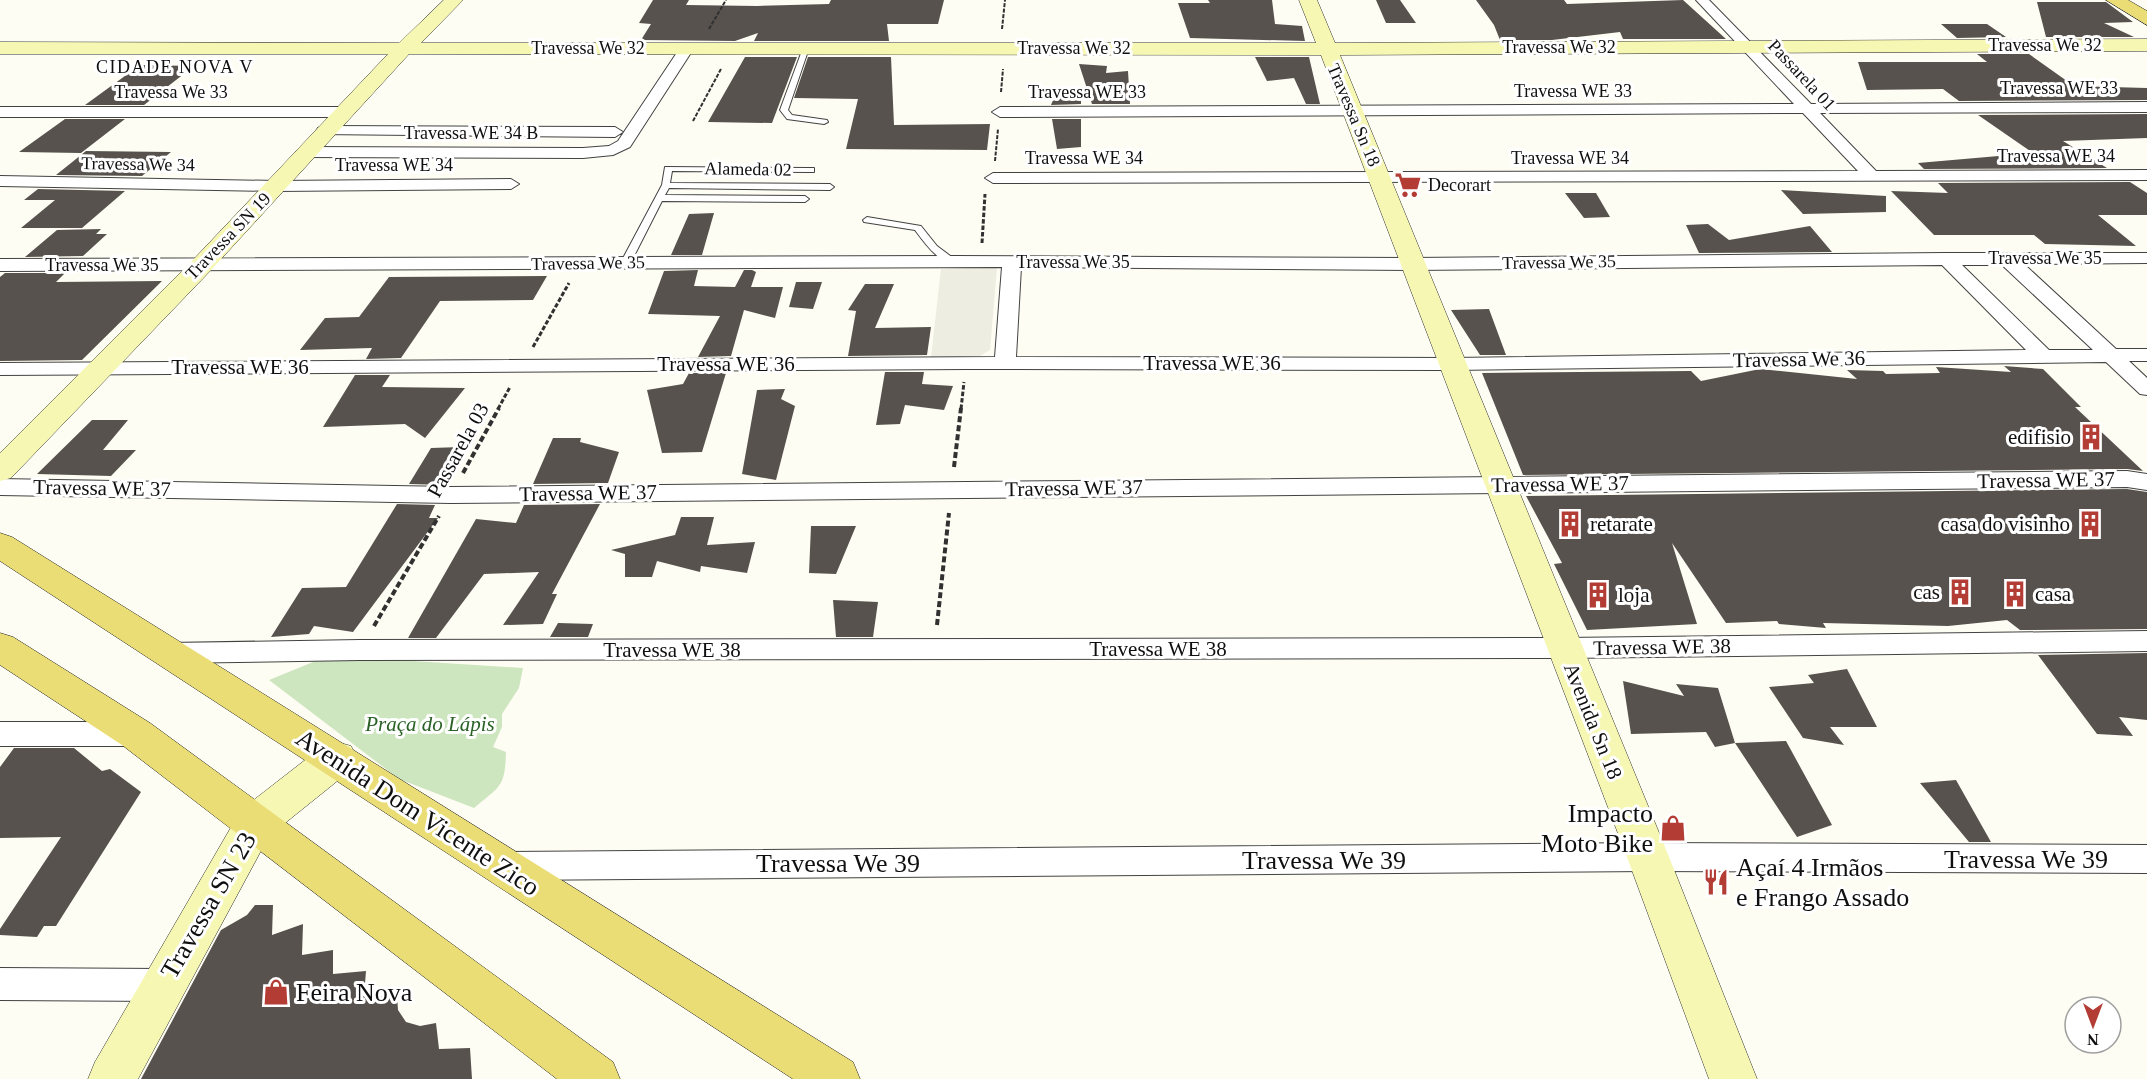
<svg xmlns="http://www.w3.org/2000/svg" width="2147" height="1079" viewBox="0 0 2147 1079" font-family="'Times New Roman',serif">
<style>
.green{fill:#cee6bf}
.plaza{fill:#eeede1}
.building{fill:#57524d}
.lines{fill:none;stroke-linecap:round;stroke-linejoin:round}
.lane-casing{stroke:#424242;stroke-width:2}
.street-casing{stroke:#424242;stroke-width:2}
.secondary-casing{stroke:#313131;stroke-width:1}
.primary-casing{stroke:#202020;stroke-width:1}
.path-far2{stroke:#313131;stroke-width:2;stroke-dasharray:4 1.5;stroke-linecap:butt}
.path-far1{stroke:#313131;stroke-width:3;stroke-dasharray:4.5 2;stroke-linecap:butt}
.path{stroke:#313131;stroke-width:4;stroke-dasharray:6 3;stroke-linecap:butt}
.lane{fill:#fff;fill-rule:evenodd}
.street{fill:#fff;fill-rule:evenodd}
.secondary{fill:#f7f7b4;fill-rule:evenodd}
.primary{fill:#ebdd75;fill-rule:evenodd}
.labels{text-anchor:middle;stroke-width:6;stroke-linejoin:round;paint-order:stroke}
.far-street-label{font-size:18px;fill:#0f0f0f;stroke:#fff}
.far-neighbourhood-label{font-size:18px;letter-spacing:1.5px;fill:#0f0f0f;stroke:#fff}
.far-poi-label{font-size:18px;fill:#0f0f0f;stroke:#fff;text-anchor:start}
.street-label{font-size:21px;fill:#0f0f0f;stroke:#fff}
.poi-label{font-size:21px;fill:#0f0f0f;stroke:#fff;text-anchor:end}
.park-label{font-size:21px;font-style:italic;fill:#2a6125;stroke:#fff}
.near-street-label{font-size:26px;fill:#0f0f0f;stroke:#fff}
.near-poi-label{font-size:26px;fill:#0f0f0f;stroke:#fff;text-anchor:start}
</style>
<rect width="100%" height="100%" fill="#fefdf3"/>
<path class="green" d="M367 658 523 668 519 688 502 714V727L493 747 506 752C505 788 500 786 474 808L399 779 269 680 318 660Z"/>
<path class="plaza" d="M997 267 990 350 980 356 931 357 941 269Z"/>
<path class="building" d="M653 0H689L686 5 757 6 829 4 831 0H944L938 24H887L889 41H754L758 33 735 41 641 40 651 24 639 23Z
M1208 0H1272L1275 24 1302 26 1305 41 1190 38 1178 3H1210Z
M1376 0H1400L1416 23H1386Z
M1476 0H1564L1567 4 1683 0 1726 39H1623L1620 32 1552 40H1500L1494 25Z
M2037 2H2106L2133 22 2104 23 2134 37H2046Z
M1941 24H1987L2006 37 1957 38Z
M1977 54H2029L2074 86 2147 88V100L1959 101 1943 89 1867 90 1858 62H1987Z
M745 57H797L772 123 708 122Z
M808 57H891L894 125 990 124 987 150 846 149 858 99 794 98Z
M1255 57H1309L1320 104H1306L1294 78 1267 81Z
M1079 64 1107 66 1106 73 1128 71 1130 104H1092Z
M140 65 194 66 144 105H85Z
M1081 92V104L1051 105 1056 93Z
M2147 114V138L2063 141 2107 168 1924 169 1918 163 2033 153 1978 115Z
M65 119H125L81 153 19 152Z
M1052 119H1081V147L1057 149Z
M86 151 171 152 142 176 56 175Z
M2130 182 2147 193V215H2098L2136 246 2045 244 2034 235H1934L1891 191 1948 193 1938 183Z
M38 189 125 191 82 228H21L55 200H24Z
M1781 190 1886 196V212L1803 214Z
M1565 193H1596L1610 217 1584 218Z
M714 213 702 255H671L689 214Z
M1708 224 1729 240 1810 226 1832 252 1699 253 1686 225Z
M101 229 96 234H107L83 256 25 257 57 230Z
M698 270 694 286 735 287 744 270H752L756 272 751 287H783L775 318 744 310 731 356 698 357 720 316 648 314 664 271Z
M5 273H65L56 282 162 281 82 360 0 361V277Z
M547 276 533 300 440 301 401 358 366 359 372 348 300 350 325 318 359 317 389 277Z
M796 282H822L813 309 789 307Z
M865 284H894L875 328 931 327 927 355 848 356 856 311 848 310Z
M1489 309 1506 355H1480L1451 310Z
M2004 366 2043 369 2081 407H2075L2143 471 2127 469 1523 475 1482 373 1691 371 1701 381 1760 369 1857 379 1847 370 1883 371 1886 374 1940 373 1936 367 2011 372Z
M885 372H924L922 384 953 386 944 410 905 405 900 424 876 425Z
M689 373H726L702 452 662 453 647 390 683 384Z
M355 375H390L382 387 465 388 425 438 405 424 323 427Z
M785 389 781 399 795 406 776 480 742 474 757 390Z
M92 420H128L103 450H136L111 476 37 474Z
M553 438H581L580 442 619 452 608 483 533 484Z
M461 447 444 485 409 484 431 448Z
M2127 489 2147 492V629L2020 630 2007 620 1948 626 1823 623 1826 628 1779 624 1777 621 1726 623 1672 543 1697 624 1587 630 1554 564 1562 563 1526 496Z
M397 504 435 505 429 518H438L353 632 314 626 309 634 271 637 302 588 346 587Z
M600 504 552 594H557L543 624 503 625 539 572 484 574 436 638H408L476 519 516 523 524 505Z
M681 517H714L707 545 755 542 747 573 701 566 700 572 657 561 652 577H625V554L611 550 675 535Z
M811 526H856L836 574 809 573Z
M833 600 878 602 873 637H836Z
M558 623 593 624 588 637H550Z
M2147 653V720L2119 717 2133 736 2097 734 2038 655Z
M1847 669 1877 727H1830L1844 745 1803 738 1769 687 1814 683 1808 675Z
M1623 681 1684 696 1676 684 1718 688 1735 743 1715 747 1706 732 1631 734Z
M1786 741 1832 825 1797 837 1735 743Z
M14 748H74L102 771 110 769 141 792 56 926H44L37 937 0 935V929L61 837 0 838V767Z
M1956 780 1991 842H1969L1920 783Z
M255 905H273L272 935 303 924 302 955 333 950V974L366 971 364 996H397L398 1010 406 1022 420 1026 436 1023 439 1049 470 1048 472 1079H141L221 930 247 915Z"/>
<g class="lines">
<g class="lane-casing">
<path id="lane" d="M806 46 809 48 788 110 792 115 827 120 828 122 824 124 787 119 780 110 803 48Z
M665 167 811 168H814V172L672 171 670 183 830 184 834 187 830 190 669 188 665 195 805 196 809 199 805 202 662 201 631 262 629 264H623L621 262 662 185Z
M867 217 921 226 937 246 957 261 955 263C939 264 924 242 915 230L864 222 863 220Z"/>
</g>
<g class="street-casing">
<path id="street" d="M1696 0H1709L1811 104 2147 102V112L1820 113 1876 171 2147 170V180L993 183 985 178 993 173 1858 171 1803 113 1000 117 992 112 1000 107 1794 104Z
M687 44 694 48 630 147 613 155 583 158 304 157 296 152 304 147 583 148 609 146 618 141 682 45Z
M0 107H342L350 112 342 117H0Z
M324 126 615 127 623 132 615 137 318 134 316 131 318 128Z
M0 176 276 181 511 179 519 184 511 189 276 191 0 186Z
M1945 253H2147V263L2024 264 2116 349H2147V361H2129L2147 378V395L2140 394 2106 362 1452 370 966 369 0 375V363L995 357 1002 267 0 271V259L952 256 1411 258ZM1942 265 2026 350 1452 358 1016 357 1021 267 1411 270ZM1962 265H2002L2093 350H2049Z
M2127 471 2147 474V490L2127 487 451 503 0 495V479L451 487Z
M2147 631V651L1563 658 360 660 168 663 159 660 155 653 159 646 168 643 360 640 1563 638Z
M0 722H136L146 726 150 734 146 742 136 746H0Z
M1648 843 2147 845V873L1648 871 506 880 495 876 491 866 495 856 506 852Z
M0 968 163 969 175 974 180 985 175 996 163 1001 0 1000Z"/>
</g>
<g class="secondary-casing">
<path id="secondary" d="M444 0H463L421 43H1316L1299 0H1317L1335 43 2147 39V51L1340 55 1669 857 1757 1079H1709L1627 857 1321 55 409 54 211 270 11 478 0 481V453L193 260 388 54H0V42L399 43Z
M337 742 351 746 357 758 351 770 269 836 138 1079H88L95 1062 241 810 323 746Z"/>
</g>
<g class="primary-casing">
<path id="primary" d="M2106 0H2128L2147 11V25Z
M0 533 12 537 853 1062 860 1079H793L0 561Z
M0 633 13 637 150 723 613 1062 620 1079H557L122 745 0 665Z"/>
</g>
<path class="path-far2" d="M709 29 726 0
M1002 29 1005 0
M1001 92 1003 69
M693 121 721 69
M995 161 998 129"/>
<path class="path-far1" d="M982 243 985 194
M533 347 569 283
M498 409 510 387
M961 409 964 382"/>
<path class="path" d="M954 467 961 408
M463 473 499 408
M937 625 949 513
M374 626 439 516"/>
<use href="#lane" class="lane"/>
<use href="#street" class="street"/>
<use href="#secondary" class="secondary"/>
<use href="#primary" class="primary"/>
</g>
<defs>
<g id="supermarket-bare" transform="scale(2.07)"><path d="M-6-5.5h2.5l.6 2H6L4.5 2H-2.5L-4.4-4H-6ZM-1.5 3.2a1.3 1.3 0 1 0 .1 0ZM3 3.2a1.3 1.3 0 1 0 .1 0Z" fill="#b33d34" stroke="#fff" stroke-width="2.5" paint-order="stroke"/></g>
<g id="building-bare" transform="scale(2.07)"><path d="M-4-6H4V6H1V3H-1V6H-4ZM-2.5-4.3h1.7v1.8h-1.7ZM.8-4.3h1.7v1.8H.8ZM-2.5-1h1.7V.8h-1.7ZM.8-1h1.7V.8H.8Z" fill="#b33d34" stroke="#fff" stroke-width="2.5" paint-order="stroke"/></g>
<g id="shop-bare" transform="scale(2.07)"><path d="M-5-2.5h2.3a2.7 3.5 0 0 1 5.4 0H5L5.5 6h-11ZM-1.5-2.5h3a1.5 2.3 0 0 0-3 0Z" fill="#b33d34" stroke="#fff" stroke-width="2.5" paint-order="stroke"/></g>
<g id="restaurant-bare" transform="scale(2.07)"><path d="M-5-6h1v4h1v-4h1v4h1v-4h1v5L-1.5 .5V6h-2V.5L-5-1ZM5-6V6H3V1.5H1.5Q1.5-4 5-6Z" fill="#b33d34" stroke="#fff" stroke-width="2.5" paint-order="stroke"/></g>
</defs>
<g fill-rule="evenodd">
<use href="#supermarket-bare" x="1408" y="185"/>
<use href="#building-bare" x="2091" y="437"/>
<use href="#building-bare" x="1570" y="524"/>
<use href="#building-bare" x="2090" y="524"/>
<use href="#building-bare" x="1960" y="592"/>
<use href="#building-bare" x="2015" y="594"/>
<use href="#building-bare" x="1598" y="595"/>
<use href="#shop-bare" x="1673" y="828"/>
<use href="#restaurant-bare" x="1716" y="882"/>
<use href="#shop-bare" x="276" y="992"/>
</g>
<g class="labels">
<g class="far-street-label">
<text x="2045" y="51">Travessa We 32</text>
<text x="1559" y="53">Travessa We 32</text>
<text x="588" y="54">Travessa We 32</text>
<text x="1074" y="54">Travessa We 32</text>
<text transform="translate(1802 75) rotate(47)" y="6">Passarela 01</text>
<text x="2059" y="94">Travessa WE 33</text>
<text x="1573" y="97">Travessa WE 33</text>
<text x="171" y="98">Travessa We 33</text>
<text x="1087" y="98">Travessa WE 33</text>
<text transform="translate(1354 115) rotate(67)" y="6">Travessa Sn 18</text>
<text x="471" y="139">Travessa WE 34 B</text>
<text x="2056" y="162">Travessa WE 34</text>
<text x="1084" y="164">Travessa WE 34</text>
<text x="1570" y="164">Travessa WE 34</text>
<text transform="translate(138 164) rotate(1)" y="6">Travessa We 34</text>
<text x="394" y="171">Travessa WE 34</text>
<text transform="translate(748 169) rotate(1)" y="6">Alameda 02</text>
<text transform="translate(228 236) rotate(-46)" y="6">Travessa SN 19</text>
<text x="2045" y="264">Travessa We 35</text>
<text x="1073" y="268">Travessa We 35</text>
<text transform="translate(1559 262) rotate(-1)" y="6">Travessa We 35</text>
<text transform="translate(588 263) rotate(-1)" y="6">Travessa We 35</text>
<text x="102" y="271">Travessa We 35</text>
</g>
<g class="far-neighbourhood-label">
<text x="175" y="73">CIDADE NOVA V</text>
</g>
<g class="far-poi-label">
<text x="1428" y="191">Decorart</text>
</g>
<g class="street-label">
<text transform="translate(1799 359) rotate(-1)" y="7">Travessa We 36</text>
<text x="1212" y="370">Travessa WE 36</text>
<text x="726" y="371">Travessa WE 36</text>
<text x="240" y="374">Travessa WE 36</text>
<text transform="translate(458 450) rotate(-61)" y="7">Passarela 03</text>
<text transform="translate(2046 480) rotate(-1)" y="7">Travessa WE 37</text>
<text transform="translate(1560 484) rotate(-1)" y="7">Travessa WE 37</text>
<text transform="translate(102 488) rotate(1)" y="7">Travessa WE 37</text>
<text transform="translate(1074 488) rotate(-1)" y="7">Travessa WE 37</text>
<text transform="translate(588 493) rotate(-1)" y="7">Travessa WE 37</text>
<text transform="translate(1662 647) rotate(-1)" y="7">Travessa WE 38</text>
<text x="1158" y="656">Travessa WE 38</text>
<text x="672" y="657">Travessa WE 38</text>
<text transform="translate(1593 721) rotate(68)" y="7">Avenida Sn 18</text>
</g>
<g class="poi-label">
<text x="2071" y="444">edifisio</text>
<text x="1590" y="531" text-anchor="start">retarate</text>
<text x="2070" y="531">casa do visinho</text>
<text x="1940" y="599">cas</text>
<text x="2035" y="601" text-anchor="start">casa</text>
<text x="1618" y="602" text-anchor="start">loja</text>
</g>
<g class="park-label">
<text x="430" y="731">Praça do Lápis</text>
</g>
<g class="near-street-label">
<text transform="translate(418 812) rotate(33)" y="9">Avenida Dom Vicente Zico</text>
<text x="2026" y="868">Travessa We 39</text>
<text x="1324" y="869">Travessa We 39</text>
<text x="838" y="872">Travessa We 39</text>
<text transform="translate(208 905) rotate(-60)" y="9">Travessa SN 23</text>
</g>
<g class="near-poi-label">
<text x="1653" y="822" text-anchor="end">Impacto<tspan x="1653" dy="30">Moto Bike</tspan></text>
<text x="1736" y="876">Açaí 4 Irmãos<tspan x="1736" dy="30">e Frango Assado</tspan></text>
<text x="296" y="1001">Feira Nova</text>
</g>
</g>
<g transform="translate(2093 1025) rotate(180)"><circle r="28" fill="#ffffff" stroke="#9f9f9f" stroke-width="1.5"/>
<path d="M0-4.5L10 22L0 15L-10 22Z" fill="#b33d34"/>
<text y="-9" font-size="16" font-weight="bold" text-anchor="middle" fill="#0f0f0f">N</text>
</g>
</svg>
